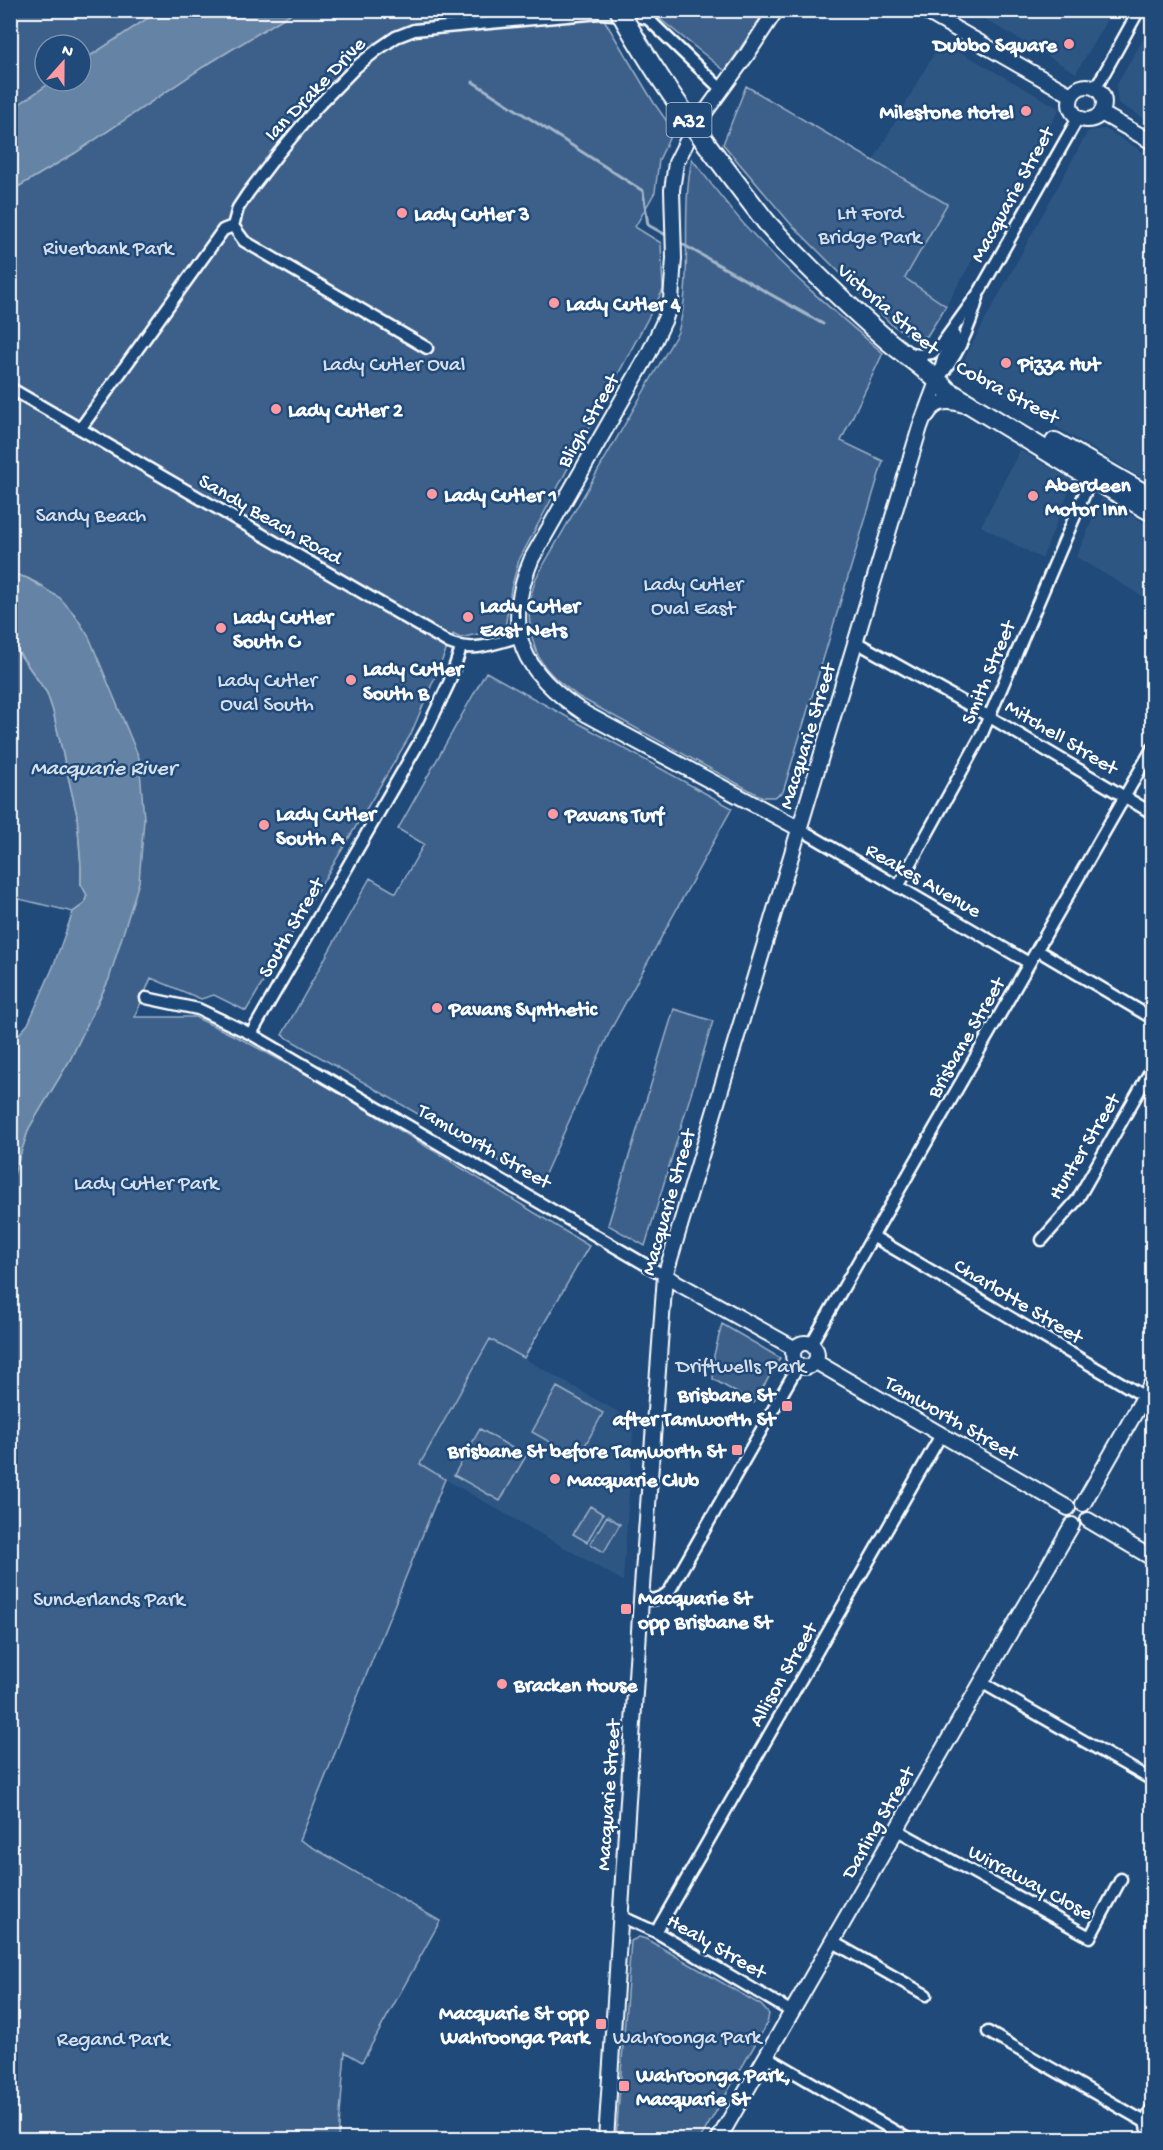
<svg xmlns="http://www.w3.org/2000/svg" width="1163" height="2150" viewBox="0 0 1163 2150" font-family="'Gochi Hand',sans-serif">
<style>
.built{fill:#2e5683}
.green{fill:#3c618b;stroke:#9eb0c5;stroke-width:1.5}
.water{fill:#6583a4;stroke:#a3b5c8;stroke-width:1.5}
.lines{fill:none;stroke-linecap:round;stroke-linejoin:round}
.stream{stroke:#a3b5c8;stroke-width:3}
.street-casing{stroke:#fff;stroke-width:15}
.secondary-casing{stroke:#fff;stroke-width:18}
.highway-casing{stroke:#fff;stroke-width:22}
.street{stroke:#1f4a7a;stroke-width:10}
.secondary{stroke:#1f4a7a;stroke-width:14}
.highway{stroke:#1f4a7a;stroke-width:18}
.highway-bridge-casing{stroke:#fff;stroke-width:22;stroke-linecap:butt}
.highway-bridge{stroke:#1f4a7a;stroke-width:18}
.poi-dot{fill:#ff9aa2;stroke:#1f4a7a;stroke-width:2}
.labels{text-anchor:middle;stroke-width:5;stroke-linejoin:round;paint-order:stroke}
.shield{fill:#1f4a7a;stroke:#bcc9d7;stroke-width:1.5}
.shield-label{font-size:20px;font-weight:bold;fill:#fff}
.poi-label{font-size:21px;font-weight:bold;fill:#fff;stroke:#1f4a7a;text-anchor:start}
.street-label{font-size:21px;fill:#fff;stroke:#1f4a7a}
.park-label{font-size:21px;fill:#d8dfe8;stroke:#1f4a7a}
.water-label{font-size:22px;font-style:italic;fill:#d8e0e8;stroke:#1f4a7a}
</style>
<rect width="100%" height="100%" fill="#1f4a7a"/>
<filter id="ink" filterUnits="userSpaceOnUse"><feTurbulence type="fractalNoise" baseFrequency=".0167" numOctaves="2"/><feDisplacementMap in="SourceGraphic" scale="12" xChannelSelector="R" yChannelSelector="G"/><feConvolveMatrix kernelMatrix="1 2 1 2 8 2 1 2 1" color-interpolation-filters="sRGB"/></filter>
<g filter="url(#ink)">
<path class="built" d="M971 11 1112 10V11L1076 73Z
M1152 24V123L1118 103 1116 86Z
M941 41 1057 107 1059 110 946 306 905 279 947 204 873 161Z
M1105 129 1152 157V484L965 372 963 361 1088 131Z
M1020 450 1073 481 1042 559 981 526Z
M1102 498 1152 528V602L1076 557Z
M490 1339 634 1421 623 1581 420 1465Z"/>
<path class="green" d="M18 10 160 11 81 62V45H45V81H53L11 110 10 15Z
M295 11H599L654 103 673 130 659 160 655 192 635 227 661 243 663 290 519 560 511 589 505 628 460 638 453 634 411 734 246 1011 214 995 201 999 151 978 135 1017H195L243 1040 326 1085 589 1246 524 1358 490 1339 420 1464 445 1479 300 1840 440 1921 362 2062 345 2052 338 2139 11 2140V1183L29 1128 70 1060 109 979 43 586 27 578 11 573V191L75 153 203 67Z
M650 11H765L725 71Z
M746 86 947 204 905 278 946 306 927 336 915 339 892 325 789 222 723 144Z
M692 159C712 185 731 211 753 234 793 277 838 315 883 353L841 441 883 461 783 792 774 797H762L579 697C566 687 550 676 541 661 532 646 527 619 530 601 531 593 534 586 536 578L678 332C694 276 680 216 692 159Z
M10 641 47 693 53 711 77 815 81 866V884L87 895 84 904 73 912 11 897Z
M486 672 732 808 610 1031 540 1185 282 1035 370 878 396 893 424 844 398 829Z
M674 1009 713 1021 645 1246 608 1225Z
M722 1324 780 1358 754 1403 713 1379 714 1355Z
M557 1387 603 1413 578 1458 532 1432Z
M480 1429 526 1456 500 1501 454 1475Z
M590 1506 603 1514 587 1542 573 1534Z
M607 1516 620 1524 604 1552 590 1544Z
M639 1937 646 1939 761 2005 769 2014 767 2024 700 2139H616L631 1941Z"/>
<path class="water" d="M160 10 295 11 203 67 75 153 11 191V110L53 81H81V62Z
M11 573 27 578 60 598 75 615 89 637 139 758 144 819 139 882 109 979 70 1060 29 1128 11 1183V1043L28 1024 53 967 73 912 84 904 87 895 81 884V866L77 815 53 711 47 693 11 641Z"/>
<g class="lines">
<path class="stream" d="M473 82 643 191 648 225 666 235
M682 244 823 324"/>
<g class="street-casing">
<path id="street" d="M644 15 722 90
M1096 88 1139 10
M233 226 244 241 427 348
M907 352 919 355 932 353 941 345 980 291 1078 118
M938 377 943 359 954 335
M938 379C958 356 970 327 978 297
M10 388 449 643C474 653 496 643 521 636
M80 429 223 230 233 226 238 208 248 193 277 155 317 107 356 67 377 50 396 37 414 30 600 13 636 16 648 19
M856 642 983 713 1152 813
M800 829 1029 963
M898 887 981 736 1093 474
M1037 950 1152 1018
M146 998 198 1009 251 1034 665 1276
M251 1034 428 727 449 683 461 648
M874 1237 1145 1397
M1042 1240 1077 1200 1152 1068
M811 1344 1152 749
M641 1600C654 1600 661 1600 670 1590L798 1366
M981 1682 1152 1780
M897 1830 1090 1937 1121 1879
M620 1916 656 1932 792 2012
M656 1932 941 1435
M833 1942 926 1995
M988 2032 1145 2122 1147 2130
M766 2056 910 2140
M1145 2122 1152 2108"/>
</g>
<g class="secondary-casing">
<path id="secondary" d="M776 10 746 56 693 129 676 163 672 190 674 258 671 300 665 319 649 353 532 558C501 632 522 673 586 714L800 829
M923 10 1071 95
M1070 103a17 17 0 1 1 34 0a17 17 0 1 1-34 0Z
M1101 113 1152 142
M927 415C936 400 949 400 964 405
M665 1276 794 1348
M793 1355a12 12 0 1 1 24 0a12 12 0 1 1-24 0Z
M816 1362 1068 1508
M1083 1504 1152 1383
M1088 1520 1152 1558
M606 2140 641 1600 665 1276 920 427 938 379
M718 2140 1072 1525"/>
</g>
<g class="highway-casing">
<path id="highway" d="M767 223C805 265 845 303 887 340 907 357 930 371 948 391L1091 478 1152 512
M1055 442 1152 498"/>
</g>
<use href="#street" class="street"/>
<use href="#secondary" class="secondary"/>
<use href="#highway" class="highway"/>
<g class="highway-bridge-casing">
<path id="highway-bridge" d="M619 10C661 86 714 155 767 223"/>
</g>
<use href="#highway-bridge" class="highway-bridge"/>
</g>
</g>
<g class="poi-dot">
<circle cx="1069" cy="44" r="6"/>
<circle cx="1026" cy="111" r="6"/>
<circle cx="402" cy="213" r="6"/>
<circle cx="554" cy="303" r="6"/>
<circle cx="1006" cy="363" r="6"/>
<circle cx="276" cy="409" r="6"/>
<circle cx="432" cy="494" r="6"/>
<circle cx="1033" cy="496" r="6"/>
<circle cx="468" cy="617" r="6"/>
<circle cx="221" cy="628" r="6"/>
<circle cx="351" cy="680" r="6"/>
<circle cx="553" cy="814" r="6"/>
<circle cx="264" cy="825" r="6"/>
<circle cx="437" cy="1008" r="6"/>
<rect x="781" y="1400" width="12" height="12" rx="3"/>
<rect x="731" y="1444" width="12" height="12" rx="3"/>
<circle cx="555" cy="1479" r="6"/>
<rect x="620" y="1603" width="12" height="12" rx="3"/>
<circle cx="502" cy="1684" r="6"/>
<rect x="595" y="2018" width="12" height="12" rx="3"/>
<rect x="618" y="2080" width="12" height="12" rx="3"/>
</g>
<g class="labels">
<rect class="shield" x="666.5" y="103" width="45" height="34" rx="4.5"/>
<g class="shield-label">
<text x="689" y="127">A32</text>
</g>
<g class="poi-label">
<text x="1057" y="51" text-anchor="end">Dubbo Square</text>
<text x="1014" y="118" text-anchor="end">Milestone Hotel</text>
<text x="414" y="220">Lady Cutler 3</text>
<text x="566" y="310">Lady Cutler 4</text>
<text x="1018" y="370">Pizza Hut</text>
<text x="288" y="416">Lady Cutler 2</text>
<text x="1045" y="491">Aberdeen<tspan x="1045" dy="24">Motor Inn</tspan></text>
<text x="444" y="501">Lady Cutler 1</text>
<text x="480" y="612">Lady Cutler<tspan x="480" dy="24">East Nets</tspan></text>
<text x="233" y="623">Lady Cutler<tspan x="233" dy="24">South C</tspan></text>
<text x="363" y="675">Lady Cutler<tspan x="363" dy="24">South B</tspan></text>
<text x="276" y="820">Lady Cutler<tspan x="276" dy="24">South A</tspan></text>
<text x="565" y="821">Pavans Turf</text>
<text x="449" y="1015">Pavans Synthetic</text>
<text x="775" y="1401" text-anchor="end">Brisbane St<tspan x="775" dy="24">after Tamworth St</tspan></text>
<text x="725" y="1457" text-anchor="end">Brisbane St before Tamworth St</text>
<text x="567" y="1486">Macquarie Club</text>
<text x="638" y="1604">Macquarie St<tspan x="638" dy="24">opp Brisbane St</tspan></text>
<text x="514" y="1691">Bracken House</text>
<text x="589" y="2019" text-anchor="end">Macquarie St opp<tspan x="589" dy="24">Wahroonga Park</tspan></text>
<text x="636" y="2081">Wahroonga Park,<tspan x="636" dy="24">Macquarie St</tspan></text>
</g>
<g class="street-label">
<text transform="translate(314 88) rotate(-46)" y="7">Ian Drake Drive</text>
<text transform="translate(1011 194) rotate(-61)" y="7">Macquarie Street</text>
<text transform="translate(889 308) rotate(41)" y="7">Victoria Street</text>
<text transform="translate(1008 391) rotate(28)" y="7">Cobra Street</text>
<text transform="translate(587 420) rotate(-60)" y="7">Bligh Street</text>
<text transform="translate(271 518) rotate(30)" y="7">Sandy Beach Road</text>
<text transform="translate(987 672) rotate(-67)" y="7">Smith Street</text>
<text transform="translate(806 736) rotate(-73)" y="7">Macquarie Street</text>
<text transform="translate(1062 736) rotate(31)" y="7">Mitchell Street</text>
<text transform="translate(924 879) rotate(30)" y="7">Reakes Avenue</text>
<text transform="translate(290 927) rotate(-60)" y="7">South Street</text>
<text transform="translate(965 1037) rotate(-60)" y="7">Brisbane Street</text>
<text transform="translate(485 1145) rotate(30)" y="7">Tamworth Street</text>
<text transform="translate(1083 1146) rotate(-59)" y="7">Hunter Street</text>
<text transform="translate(667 1202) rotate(-74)" y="7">Macquarie Street</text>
<text transform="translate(1019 1300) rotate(31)" y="7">Charlotte Street</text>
<text transform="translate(952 1417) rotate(30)" y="7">Tamworth Street</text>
<text transform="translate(782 1674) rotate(-60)" y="7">Allison Street</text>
<text transform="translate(607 1795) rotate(-86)" y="7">Macquarie Street</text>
<text transform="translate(877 1822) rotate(-60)" y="7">Darling Street</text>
<text transform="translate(1031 1881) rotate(28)" y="7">Wirraway Close</text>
<text transform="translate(717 1945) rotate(30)" y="7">Healy Street</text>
</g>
<g class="park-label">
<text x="870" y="219">LH Ford<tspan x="870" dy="24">Bridge Park</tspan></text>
<text x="108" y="254">Riverbank Park</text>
<text x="394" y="370">Lady Cutler Oval</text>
<text x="91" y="521">Sandy Beach</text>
<text x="693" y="590">Lady Cutler<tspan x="693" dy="24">Oval East</tspan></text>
<text x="267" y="686">Lady Cutler<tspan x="267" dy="24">Oval South</tspan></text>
<text x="146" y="1189">Lady Cutler Park</text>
<text x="741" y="1372">Driftwells Park</text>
<text x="109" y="1605">Sunderlands Park</text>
<text x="687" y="2043">Wahroonga Park</text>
<text x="113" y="2045">Regand Park</text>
</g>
<g class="water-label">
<text x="103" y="774">Macquarie River</text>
</g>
</g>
<rect width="1163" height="2150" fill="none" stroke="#1f4a7a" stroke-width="36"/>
<rect x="18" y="18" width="1127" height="2114" fill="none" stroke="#fff" stroke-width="2" filter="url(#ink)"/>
<g transform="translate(63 63) rotate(21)"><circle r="28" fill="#1f4a7a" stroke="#7992af" stroke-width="1.5"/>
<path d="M0-4.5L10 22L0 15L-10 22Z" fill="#ff9aa2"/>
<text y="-9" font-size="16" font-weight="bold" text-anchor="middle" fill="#ffffff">N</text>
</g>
</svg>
